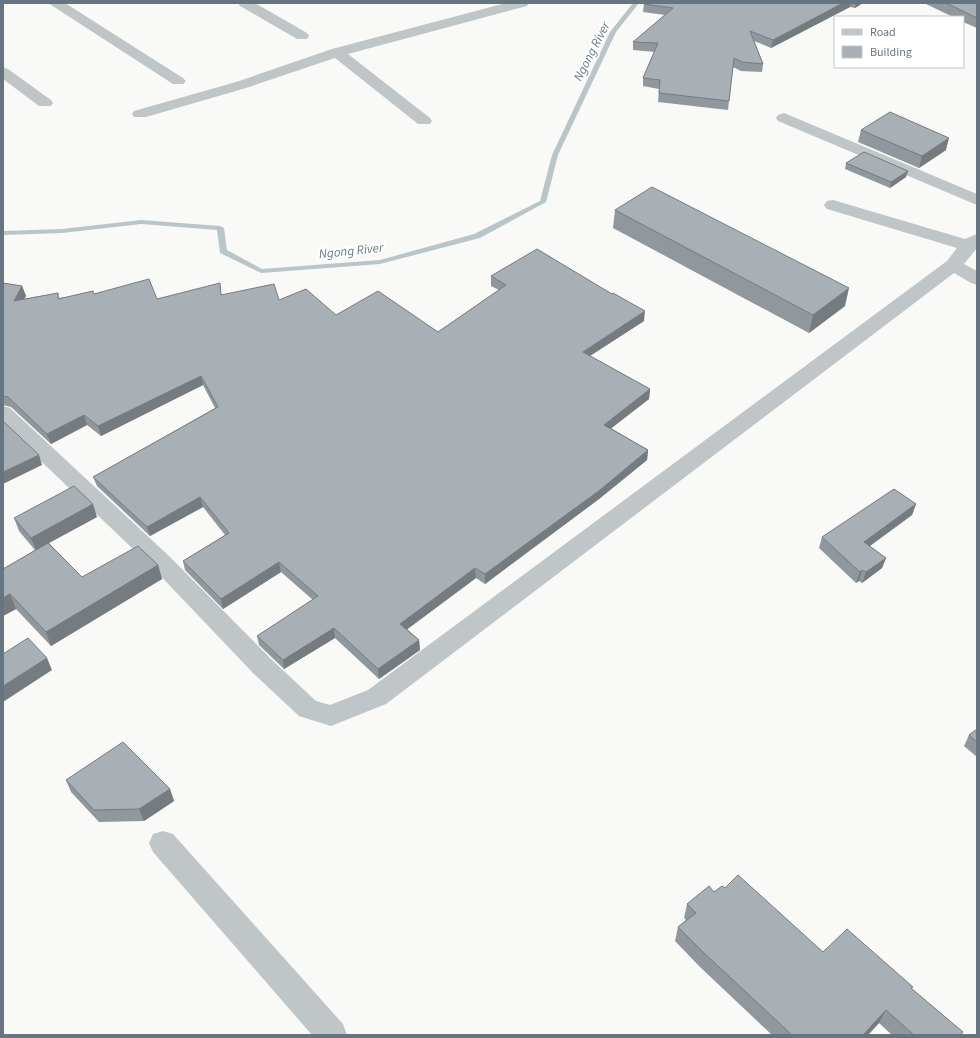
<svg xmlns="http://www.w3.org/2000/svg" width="980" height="1038" viewBox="0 0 980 1038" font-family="'Source Sans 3',sans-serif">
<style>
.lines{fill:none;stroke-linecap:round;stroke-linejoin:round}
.stream{fill:#bac5c9;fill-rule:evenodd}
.minor{fill:#c0c5c8;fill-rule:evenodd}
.wall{fill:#90979d}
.shaded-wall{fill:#767b7f}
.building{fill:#a8b0b6;stroke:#767b7f}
.labels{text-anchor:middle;stroke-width:4;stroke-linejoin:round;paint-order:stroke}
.far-water-label{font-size:13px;font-style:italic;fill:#667a81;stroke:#fff}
</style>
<rect width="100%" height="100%" fill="#f9f9f7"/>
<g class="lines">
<path class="stream" d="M633 3H639L616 32 558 155 546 202 480 238 380 264 261 273 220 253 217 230 141 224 62 233 3 235V231L62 229 141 220 220 226 224 228 227 250 262 269 380 260 474 234 540 201 552 155 610 32Z"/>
<path class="minor" d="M48 3H65L183 78 186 81 183 84H173Z
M238 3H255L307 33 309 36 307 39H297L240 6Z
M506 3H529L527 6 348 54 430 118 432 121 430 124H418L335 58 246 88 146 117H134L132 114 134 111 236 82 332 49Z
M3 67 8 69 51 100 53 103 51 106H39L3 79Z
M784 113 977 194V205L778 121 776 118 778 115Z
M833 200 965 239 977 234V248L964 264 977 271V285L971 283 954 273 386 704 331 726 299 716 254 674 153 568 3 425V406L10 408 169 556 272 660 316 701 330 705 368 690 947 261 957 248 827 209 824 205 827 201Z
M163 831 173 834 343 1024 347 1035H312L153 852 149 843 153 834Z"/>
</g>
<path class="wall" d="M646 3H863L855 8 850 7 771 48 754 41 763 64 762 72 741 71 733 67 728 110 658 102 659 89 643 86V78L655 52 633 50V42L665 15 643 12 644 4Z
M924 3H977V28L963 22V17H953Z
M861 130 946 150 919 168 858 142Z
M846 163 906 177 890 188 845 169Z
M615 210 845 306 809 333 613 228Z
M491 276 644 321 590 356 650 389 649 399 611 428 648 450 647 460 599 499 485 584 476 578 407 629 419 640 420 650 379 679 335 638 284 669 259 645 257 636 313 600 281 572 223 609 185 570 183 561 225 535 203 507 150 536 97 486 93 477 215 408 203 385 101 436 87 425 51 444 11 407 3 405V283L22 286 26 296 24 299 58 293 59 298 94 294 157 299 222 295 279 300 336 315 438 332 499 290 491 286Z
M916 504 912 515 870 546 886 558 882 568 862 583 859 581 856 583 819 548 822 537Z
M97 517 49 543 82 577 158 565 162 579 51 646 16 609 3 616V569L35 550 19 531 14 518Z
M977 729V757L964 746 969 735Z
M66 780 170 789 174 801 144 821 99 822 71 792Z
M725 888 823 952 912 989 960 1035H892L879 1023 868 1035H772L700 967 675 941 678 927 686 920 684 918 687 904 714 892Z"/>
<path class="shaded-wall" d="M843 3H851L850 7 771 48 773 40Z
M856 3H863L855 8Z
M949 138 946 150 919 168 922 156Z
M908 171 906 177 890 188 891 182Z
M22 286 26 296 17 311 14 301Z
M849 288 845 306 809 333 813 315Z
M645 311 644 321 582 361 583 352Z
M201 376 203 385 101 436 98 426Z
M650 389 649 399 604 434V425Z
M84 415 87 425 51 444 47 434Z
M648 450 647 460 599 499 485 584V574Z
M39 455 42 465 3 484V472Z
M200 497 203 507 150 536 147 527Z
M93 504 97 517 36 550 31 538Z
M916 504 912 515 860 553 864 542Z
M886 558 882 568 862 583 866 572Z
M279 562 281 572 223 609 221 599Z
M158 565 162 579 51 646 46 632Z
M475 568 476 578 401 634 400 624Z
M862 570 859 581 856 583 860 572Z
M10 594 16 609 3 616V598Z
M334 628 335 638 284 669 283 660Z
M419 640 420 650 379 679 378 669Z
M47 658 52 670 3 702V686Z
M170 789 174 801 144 821 139 809Z
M886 1010 879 1023 868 1035H863Z"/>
<path class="building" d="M646 3H843L773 40 750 31 763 64 742 62 734 58 729 101 659 93 660 80 643 78 658 43 633 42 673 8 644 4Z
M946 3H977V18Z
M890 112 949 138 922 156 861 130Z
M864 152 908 171 891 182 846 163Z
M652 187 849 288 813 315 615 210Z
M537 249 612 294 613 293 645 311 583 352 650 389 604 425 648 450 600 490 485 574 475 568 400 624 419 640 378 669 334 628 283 660 257 636 318 596 279 562 221 599 183 561 229 533 200 497 147 527 93 477 218 407 201 376 98 426 84 415 47 434 8 397 3 396V283L22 286 14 301 58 293V299L93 291 94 294 149 279 157 299 220 283 221 295 274 284 279 300 306 289 336 315 378 291 438 332 506 285 491 276Z
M3 421 39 455 3 472Z
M74 486 93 504 31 538 14 518Z
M894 489 916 504 864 542 886 558 866 572 862 570 860 572 822 537Z
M48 543 82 577 138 546 158 565 46 632 10 594 3 598V569Z
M28 638 47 658 3 686V654Z
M977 729V742L969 735Z
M123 742 170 789 139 809 94 810 66 780Z
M738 875 823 952 847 929 913 987 911 988 963 1032 960 1035H914L886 1010 863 1035H792L704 953 678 927 696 913 687 904 709 886 714 892 722 886 725 888Z"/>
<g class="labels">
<g class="far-water-label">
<text transform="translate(591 51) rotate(-63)" y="5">Ngong River</text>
<text transform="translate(351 250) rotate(-6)" y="5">Ngong River</text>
</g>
</g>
<rect width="980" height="1038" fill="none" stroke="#667580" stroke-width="8"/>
<rect x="834" y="16" width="130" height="52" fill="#ffffff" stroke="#c2c8cc"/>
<rect x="842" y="29" width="20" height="6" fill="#c0c5c8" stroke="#c2c8cc"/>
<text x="870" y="36" font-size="12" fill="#667580">Road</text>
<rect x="842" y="46" width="20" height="12" fill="#a8b0b6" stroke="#c2c8cc"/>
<text x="870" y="56" font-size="12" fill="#667580">Building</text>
</svg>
